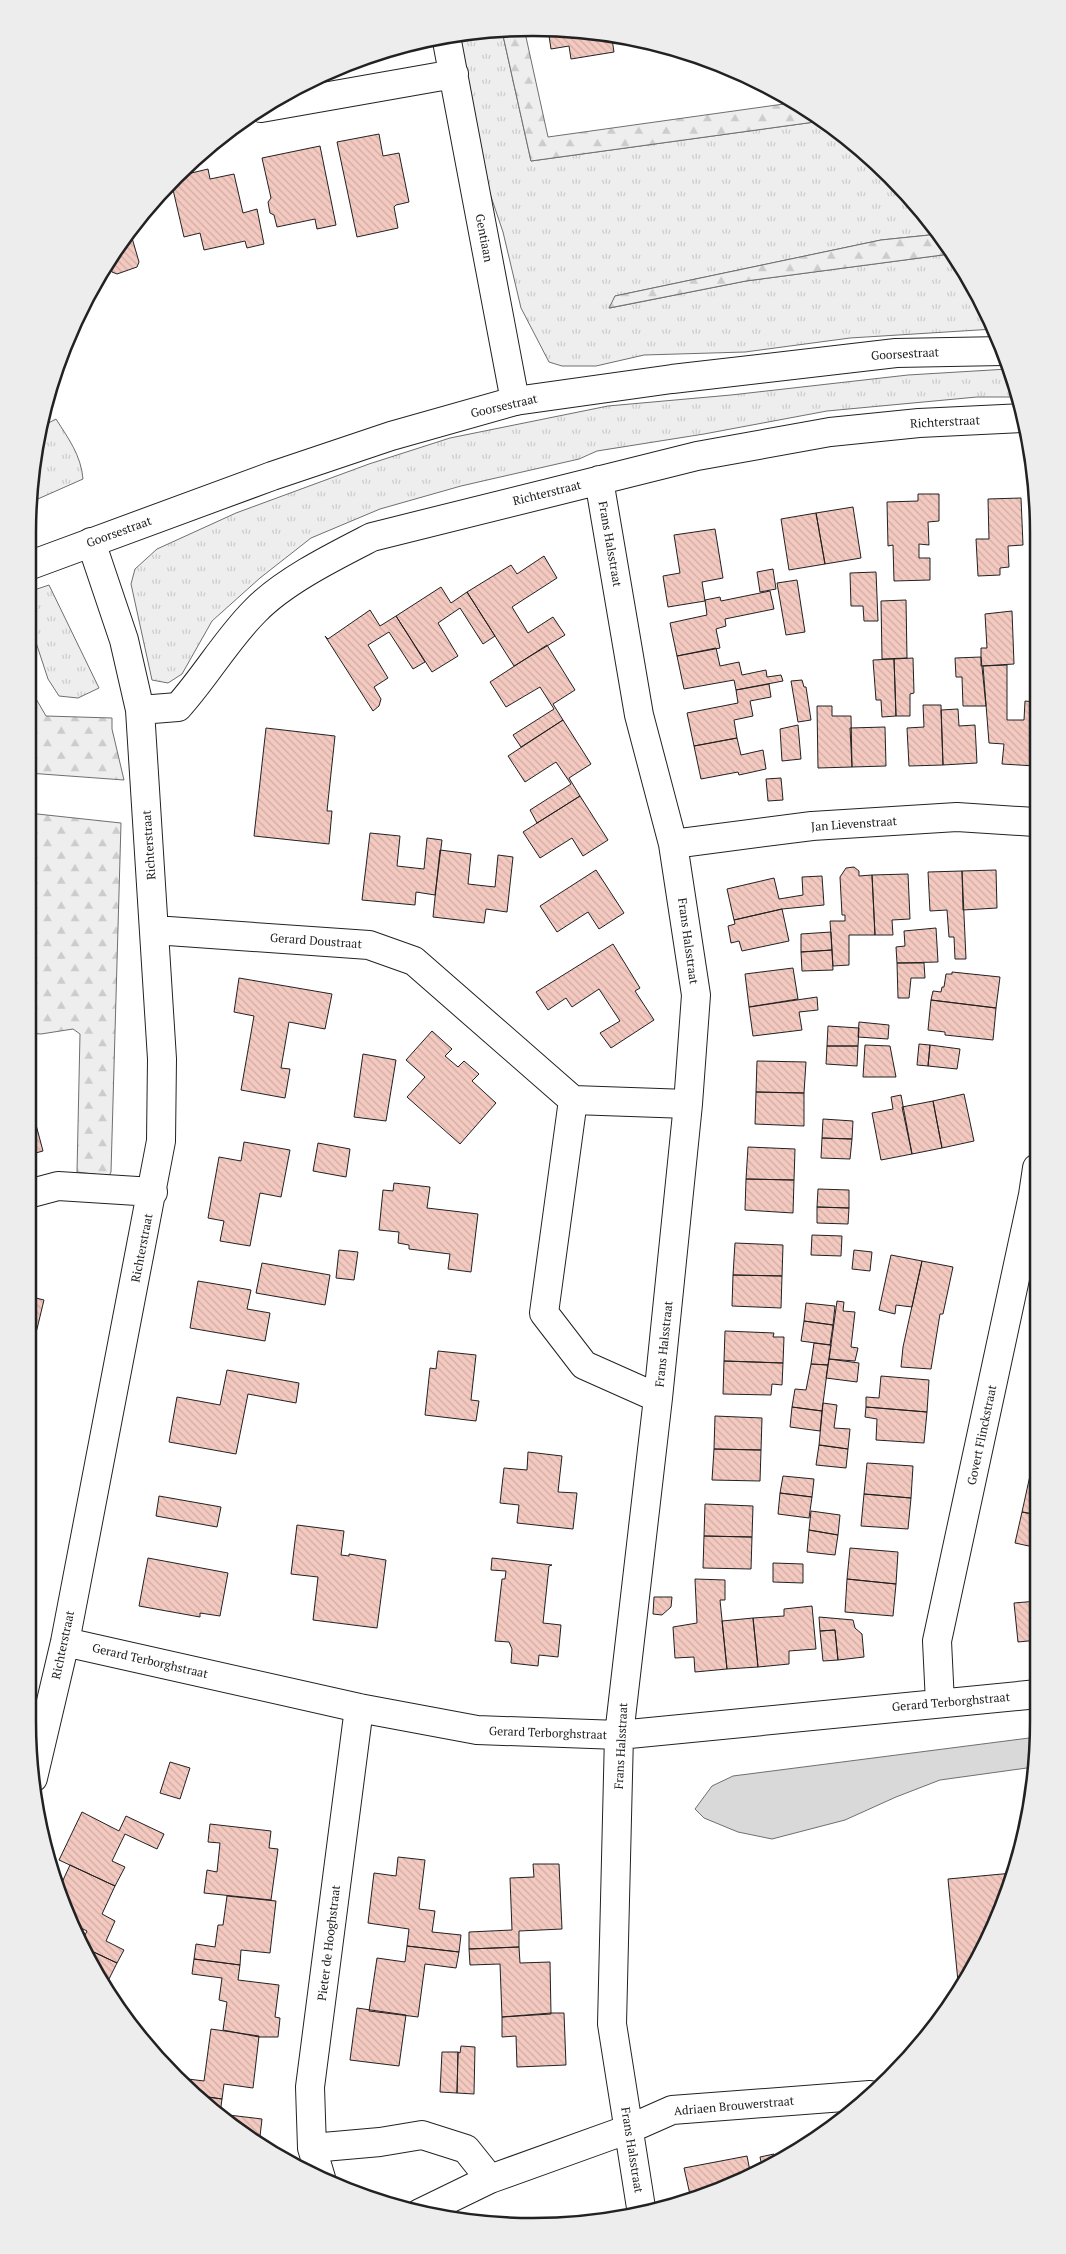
<svg xmlns="http://www.w3.org/2000/svg" width="1066" height="2254" viewBox="0 0 1066 2254" font-family="'PT Serif',serif">
<style>
.grass{fill:url(#grass-tufts);stroke:#6f6f6f}
.forest{fill:url(#forest-firs);stroke:#6f6f6f}
.water{fill:#d9d9d9;stroke:#6f6f6f}
.building{fill:url(#building-back-hatch);stroke:#222}
.lines{fill:none;stroke-linecap:round;stroke-linejoin:round}
.minor-casing{stroke:#222;stroke-width:30}
.major-casing{stroke:#222;stroke-width:30}
.minor{stroke:#fff;stroke-width:28}
.major{stroke:#fff;stroke-width:28}
.labels{text-anchor:middle;stroke-width:4;stroke-linejoin:round;paint-order:stroke}
.street-label{font-size:12px;fill:#222;stroke:#fff}
.rim{fill:none;stroke:#222;stroke-width:2.5}
</style>
<defs>
<pattern id="grass-tufts" width="24" height="20" patternUnits="userSpaceOnUse" patternTransform="scale(1.25)"><rect width="24" height="20" fill="#eee"/><path d="M3 7l-1-3M5 7V3M7 7l1-3M15 17l-1-3M17 17v-4M19 17l1-3" fill="none" stroke="#ccc"/></pattern>
<pattern id="forest-firs" width="22" height="20" patternUnits="userSpaceOnUse" patternTransform="scale(1.25)"><rect width="22" height="20" fill="#eee"/><path d="M5 1l3.5 6h-7zM16 11l3.5 6h-7z" fill="#ccc"/></pattern>
<pattern id="building-back-hatch" width="6" height="6" patternUnits="userSpaceOnUse" patternTransform="scale(1.25)"><rect width="6" height="6" fill="#f3c9c0"/><path d="M-1 5l2 2M0 0l6 6M5-1l2 2" fill="none" stroke="#d0aca5"/></pattern>
</defs>
<rect width="100%" height="100%" fill="#fff"/>
<path class="grass" d="M502 31 531 161 822 121 841 132 934 225 939 234 881 240 615 296 610 308 746 281 950 254 994 329 850 338 745 352 644 355 596 366H562L549 362 521 308 503 232 482 170 455 35Z
M1008 369 1015 397H977L827 411 704 434 597 451 579 459 461 486 380 509 311 538 260 578 212 621 182 674 168 683 152 680 131 584 135 569 157 549 236 513 369 464 450 438 608 406 731 395 908 375Z
M56 419C68 438 81 455 83 479L31 502 39 428Z
M49 585 99 688 78 698 59 696 48 679 28 618V592Z"/>
<path class="forest" d="M524 28 548 137 791 103 822 121 531 161 502 31Z
M939 234 950 254 746 281 609 308 615 296 881 240Z
M28 685 46 716 112 718V729L124 780 28 773Z
M28 813 121 823 111 1172 109 1176 77 1172 80 1034 73 1029 41 1034 28 1033Z"/>
<path class="water" d="M1037 1737 1034 1767 940 1780 896 1797 845 1820 772 1839 738 1832 704 1818 695 1809 712 1786 733 1776Z"/>
<path class="building" d="M548 29 629 37 612 39 614 52 571 59 569 46 551 49Z
M379 134 383 156 399 153 409 202 396 205 394 207 398 228 357 237 337 142Z
M320 146 336 225 317 229 315 219 277 227 274 215 270 213 268 202 271 198 262 158Z
M208 169 210 179 234 174 243 213 257 209 264 244 247 248 245 241 204 250 200 233 184 237 171 181 175 177Z
M130 231 139 262 137 267 117 274 112 272 108 261Z
M918 494H939V521L928 522 929 545 919 544V558H930V580L894 581 893 545 888 546 887 502 918 501Z
M1021 498 1023 545 1008 546 1009 567 1000 568V575L978 576 976 539H989L988 499Z
M853 507 861 558 825 564 816 513Z
M816 513 825 564 789 570 781 519Z
M715 529 723 578 702 582 705 601 668 607 663 576 680 573 674 535Z
M544 556 557 578 512 607 528 633 553 617 565 635 514 666 467 592 511 565 517 574Z
M773 569 776 589 760 592 757 572Z
M876 572 878 621H864L863 606H851L850 573Z
M797 580 805 632 786 635 777 583Z
M441 587 451 603 467 592 495 636 483 644 460 608 438 623 458 656 432 672 396 616Z
M770 591 774 609 725 619 726 626 716 629 720 648 677 656 670 623 707 615 705 600 720 597 721 601Z
M906 600 907 658 882 659 881 601Z
M370 610 380 626 396 616 425 662 413 669 389 632 368 645 388 678 374 687 381 699 379 706 373 711 325 636 328 639Z
M1012 611 1014 664 981 666V648H987L985 614Z
M547 645 575 690 553 704 563 720 521 747 513 735 554 709 540 687 506 707 490 682Z
M716 648 720 666 739 662 742 675 766 670 767 677 781 675 783 681 736 690 734 680 684 689 677 656Z
M981 657 986 706H963L962 677H956L955 658Z
M913 658 914 693 910 694V716H896L894 659Z
M894 659 896 716 882 717 881 700H876L873 660Z
M1007 665V720H1024L1025 701 1035 702V766L1002 764 1004 744 989 743 983 666Z
M802 680 804 687H806L811 720 798 722 791 681Z
M769 684 771 697 750 701 753 716 734 720 737 738 694 746 687 713 738 703 736 690Z
M923 705H941L943 765 909 766 907 728 924 727Z
M817 706H832V716H851L852 767 818 768Z
M958 709 959 726 975 725 977 763 943 765 941 710Z
M563 720 591 764 569 778 580 796 537 823 530 810 571 784 556 762 525 782 508 756Z
M798 725 801 759 782 761 780 729Z
M885 727 886 766 852 767 850 728Z
M266 728 335 736 327 811H332L329 844 254 836Z
M737 738 741 755 763 750 766 769 739 775 738 772 701 779 694 746Z
M781 778 783 800 768 801 766 779Z
M580 796 608 840 583 856 572 838 540 858 523 832Z
M370 833 400 836 397 866 424 869 427 838 442 840 435 895 416 892 415 905 362 900Z
M440 850 471 854 468 884 495 887 498 855 513 857 507 912 486 909 484 923 433 917Z
M854 867 859 871V876L872 875 875 935H849V965L833 966 830 921H845V915H842L840 877 846 868Z
M596 870 624 913 599 929 588 912 557 932 540 906Z
M996 870 997 908 963 910 962 871Z
M962 871 966 959H955L954 937H949L947 910 930 911 928 872Z
M908 874 910 919 892 920 893 935H875L872 875Z
M822 876 824 905 782 909 734 920 727 889 774 878 779 899 803 895 802 877Z
M782 909 789 941 742 951 739 941 731 943 728 926 735 924 734 920Z
M936 928 938 962 897 963 896 947 905 946 904 931Z
M831 932 832 950 801 952V934Z
M613 944 640 988 635 991 654 1020 611 1048 600 1033 620 1021 599 989 572 1007 566 998 548 1010 536 992Z
M832 950 833 970 802 971 801 952Z
M897 963H924L925 978H911L909 998H898Z
M793 968 798 999 749 1007 745 974Z
M952 972 1000 977 996 1008 931 1000 933 991 941 992 942 987H944L946 974H952Z
M239 978 332 994 325 1029 289 1022 281 1068 290 1069 285 1098 241 1090 254 1016 234 1012Z
M817 997 818 1010 799 1012 802 1030 753 1036 749 1007Z
M931 1000 996 1008 993 1040 945 1035V1032L928 1030Z
M859 1022 889 1025 888 1039 858 1037Z
M828 1026 859 1028 858 1046H827Z
M432 1031 452 1049 445 1056 458 1067 464 1061 479 1074 472 1081 496 1103 460 1144 407 1097 425 1077 406 1060Z
M919 1044 930 1045 928 1066 917 1065Z
M865 1045 890 1046 896 1077H863Z
M930 1045 960 1049 957 1069 928 1066Z
M827 1046H858L857 1066 826 1064Z
M363 1054 396 1060 386 1121 354 1117Z
M757 1061 806 1062 804 1093 756 1092Z
M756 1092 804 1093V1126L755 1124Z
M964 1094 974 1141 942 1148 933 1101Z
M901 1095 912 1154 881 1160 872 1113 893 1109 891 1097Z
M933 1101 942 1148 912 1154 902 1107Z
M823 1119 853 1121 852 1139 822 1138Z
M35 1121 43 1151 28 1155V1124Z
M822 1138 852 1139 850 1159 821 1158Z
M244 1142 290 1150 281 1197 260 1193 250 1246 220 1241 224 1221 208 1218 219 1157 241 1161Z
M318 1143 350 1149 346 1177 313 1171Z
M748 1147 795 1149 794 1180 746 1179Z
M746 1179 794 1180 793 1213 745 1210Z
M394 1183 430 1187 427 1208 478 1214 471 1272 448 1269 450 1254 409 1249V1245L398 1243 399 1232 379 1230 383 1190 393 1191Z
M818 1189 849 1190V1208L817 1207Z
M817 1207 849 1208 848 1224 817 1223Z
M812 1235 842 1236 841 1256 811 1255Z
M735 1243 783 1245 782 1276 733 1275Z
M339 1250 358 1252 354 1280 336 1278Z
M854 1250 872 1252 870 1271 852 1269Z
M891 1255 922 1261 912 1307 896 1305 895 1314 879 1310Z
M922 1261 953 1267 943 1314H940L931 1369 901 1367 903 1347Z
M262 1263 330 1275 325 1305 256 1293Z
M733 1275 782 1276 781 1308 732 1306Z
M198 1281 251 1290 247 1309 270 1313 265 1341 190 1328Z
M28 1296 44 1300 36 1333 28 1331Z
M837 1301 844 1302 843 1311 855 1312 851 1347 858 1348 855 1361 829 1359Z
M806 1303 835 1306 833 1325 804 1321Z
M804 1321 833 1325 830 1345 801 1341Z
M725 1331 774 1333 773 1337H784L783 1363 724 1361Z
M814 1343 831 1345 828 1365 811 1364Z
M438 1351 476 1355 471 1400 479 1401 476 1421 425 1415 430 1368 436 1369Z
M829 1359 859 1363 857 1382 826 1378Z
M724 1361 783 1363 782 1385 772 1384 771 1395 723 1394Z
M811 1364 828 1365 822 1411 792 1407 795 1389 806 1390Z
M227 1370 299 1383 296 1403 248 1394 236 1454 169 1442 177 1397 220 1405Z
M881 1376 929 1380 927 1412 866 1407V1397L879 1398Z
M823 1403 837 1405 834 1428 850 1429 848 1449 819 1445Z
M792 1407 822 1411 820 1431 790 1427Z
M866 1407 927 1412 924 1443 876 1440 877 1419 865 1417Z
M715 1416 762 1418 761 1450 714 1449Z
M819 1445 848 1449 846 1468 816 1465Z
M714 1449 761 1450 760 1481 712 1480Z
M1036 1449 1038 1450V1482L1029 1480Z
M528 1452 562 1456 558 1492 577 1493 573 1529 517 1523 519 1505 500 1503 504 1468 527 1470Z
M867 1463 913 1466 911 1498 864 1494Z
M783 1476 814 1479 812 1497 780 1493Z
M1029 1480 1038 1482V1515L1022 1512Z
M780 1493 812 1497 809 1518 778 1514Z
M864 1494 911 1498 908 1529 861 1526Z
M159 1496 221 1507 217 1527 156 1516Z
M705 1504 753 1506 752 1537 704 1536Z
M811 1511 840 1515 838 1535 809 1530Z
M1022 1512 1038 1515V1548L1015 1543Z
M297 1525 344 1531 341 1555 349 1556V1554L386 1560 377 1628 313 1620 318 1577 291 1574Z
M809 1530 838 1535 835 1555 807 1552Z
M704 1536 752 1537 751 1569 703 1568Z
M850 1548 898 1552 896 1584 847 1579Z
M148 1558 228 1573 220 1616 200 1613V1617L139 1606Z
M492 1558 552 1565 549 1566 543 1623 561 1625 558 1657 539 1655 538 1666 511 1663 512 1649 509 1642 495 1641 502 1579H505L506 1571 491 1570Z
M773 1563 803 1564V1583L773 1582Z
M695 1579 725 1580V1600H720L727 1669 695 1672 694 1657 675 1658 673 1627 697 1623Z
M847 1579 896 1584 893 1616 845 1612Z
M654 1597H672L671 1607 662 1615 653 1614Z
M1038 1601V1640L1018 1642 1014 1603Z
M812 1606 816 1649 789 1651V1664L758 1667 753 1618 784 1616V1609Z
M819 1617 853 1620 855 1628 862 1634 864 1657 838 1660 835 1630 820 1631Z
M753 1618 758 1667 727 1669 722 1621Z
M835 1630 838 1660 823 1661 820 1631Z
M170 1762 190 1768 180 1799 160 1793Z
M82 1812 119 1831 126 1816 164 1834 157 1849 125 1834 112 1861 125 1867 115 1886 59 1860Z
M210 1824 271 1831 269 1848 278 1849 271 1900 204 1893 207 1870 217 1872 220 1843 208 1842Z
M398 1857 425 1860 419 1909 435 1911 432 1932 461 1935 459 1952 407 1946 409 1929 368 1923 374 1873 396 1876Z
M533 1864H559L562 1929 519 1931V1947L469 1949V1932L512 1930 510 1878 534 1877Z
M70 1865 115 1886 102 1914 115 1921 106 1941 124 1950 117 1963 83 1947 81 1943 87 1931 73 1924 58 1891Z
M1013 1873 1000 1915 959 1992 948 1879Z
M227 1896 276 1901 270 1953 241 1950 240 1965 194 1959 196 1944 215 1947 218 1925H223Z
M407 1946 459 1952 456 1968 425 1964 418 2017 369 2011 377 1958 405 1962Z
M83 1947 117 1963 109 1979 94 1971Z
M519 1947 520 1963 550 1962 551 2014 502 2017 500 1964 470 1965 469 1949Z
M194 1959 240 1965 238 1980 279 1985 275 2017 280 2018 278 2037H259L223 2030 227 2002 219 2000 222 1978 192 1974Z
M357 2008 406 2015 399 2066 350 2060Z
M551 2013H564L566 2065 517 2067 516 2036 502 2037V2017Z
M211 2029 259 2036 253 2088 224 2084 222 2099 194 2095 180 2080V2078L204 2081Z
M461 2046 475 2047 474 2094 457 2093 458 2052 460 2053Z
M442 2052H458L457 2093 440 2092Z
M194 2095 222 2099 220 2114 262 2119 259 2145Z
M774 2154 776 2162 763 2171 760 2157Z
M747 2156 751 2176 691 2199 684 2168Z"/>
<g class="lines">
<g class="minor-casing">
<path id="minor" d="M446 36 515 401
M261 108 454 74
M599 480 639 715 673 844 696 995 688 1104 658 1398 619 1735 612 2024 642 2214
M140 710 178 707C206 676 226 640 255 611 284 581 335 556 372 537L697 456 830 432 919 423 1021 418
M673 844 812 826 957 817 1035 822
M154 930 369 945 414 961 573 1100 688 1104
M573 1100 544 1313 584 1365 658 1398
M28 1194 58 1186 153 1192
M65 1642 359 1708 477 1730 619 1735 1038 1694
M940 1703 937 1641 1033 1195 1037 1168
M33 1778 65 1642 161 1141 162 1059 140 710 124 640 91 542
M312 2148 380 2142 422 2135 466 2149 490 2179
M321 2178 312 2148 310 2087 359 1708
M420 2213 490 2179 629 2129 672 2110 870 2095"/>
</g>
<g class="major-casing">
<path id="major" d="M28 566 272 476 391 436 515 401 672 379 896 353 1003 351"/>
</g>
<use href="#minor" class="minor"/>
<use href="#major" class="major"/>
</g>
<g class="labels">
<g class="street-label">
<text transform="translate(484 238) rotate(79)" y="4">Gentiaan</text>
<text transform="translate(905 354) rotate(-3)" y="4">Goorsestraat</text>
<text transform="translate(504 406) rotate(-13)" y="4">Goorsestraat</text>
<text transform="translate(945 422) rotate(-3)" y="4">Richterstraat</text>
<text transform="translate(547 493) rotate(-14)" y="4">Richterstraat</text>
<text transform="translate(119 532) rotate(-20)" y="4">Goorsestraat</text>
<text transform="translate(610 544) rotate(80)" y="4">Frans Halsstraat</text>
<text transform="translate(854 824) rotate(-4)" y="4">Jan Lievenstraat</text>
<text transform="translate(149 845) rotate(-94)" y="4">Richterstraat</text>
<text transform="translate(316 941) rotate(4)" y="4">Gerard Doustraat</text>
<text transform="translate(688 941) rotate(82)" y="4">Frans Halsstraat</text>
<text transform="translate(142 1248) rotate(-79)" y="4">Richterstraat</text>
<text transform="translate(664 1344) rotate(-84)" y="4">Frans Halsstraat</text>
<text transform="translate(982 1435) rotate(-78)" y="4">Govert Flinckstraat</text>
<text transform="translate(63 1645) rotate(-78)" y="4">Richterstraat</text>
<text transform="translate(150 1661) rotate(13)" y="4">Gerard Terborghstraat</text>
<text transform="translate(951 1702) rotate(-5)" y="4">Gerard Terborghstraat</text>
<text transform="translate(548 1733) rotate(2)" y="4">Gerard Terborghstraat</text>
<text transform="translate(621 1746) rotate(-87)" y="4">Frans Halsstraat</text>
<text transform="translate(329 1943) rotate(-83)" y="4">Pieter de Hooghstraat</text>
<text transform="translate(734 2106) rotate(-5)" y="4">Adriaen Brouwerstraat</text>
<text transform="translate(632 2150) rotate(81)" y="4">Frans Halsstraat</text>
</g>
</g>
<path d="M0 0H1066V2254H0ZM533 36H533A497 497 0 0 1 1030 533V1721A497 497 0 0 1 533 2218H533A497 497 0 0 1 36 1721V533A497 497 0 0 1 533 36Z" fill="#ededed" fill-rule="evenodd"/>
<path class="rim" d="M533 36H533A497 497 0 0 1 1030 533V1721A497 497 0 0 1 533 2218H533A497 497 0 0 1 36 1721V533A497 497 0 0 1 533 36Z"/>
</svg>
